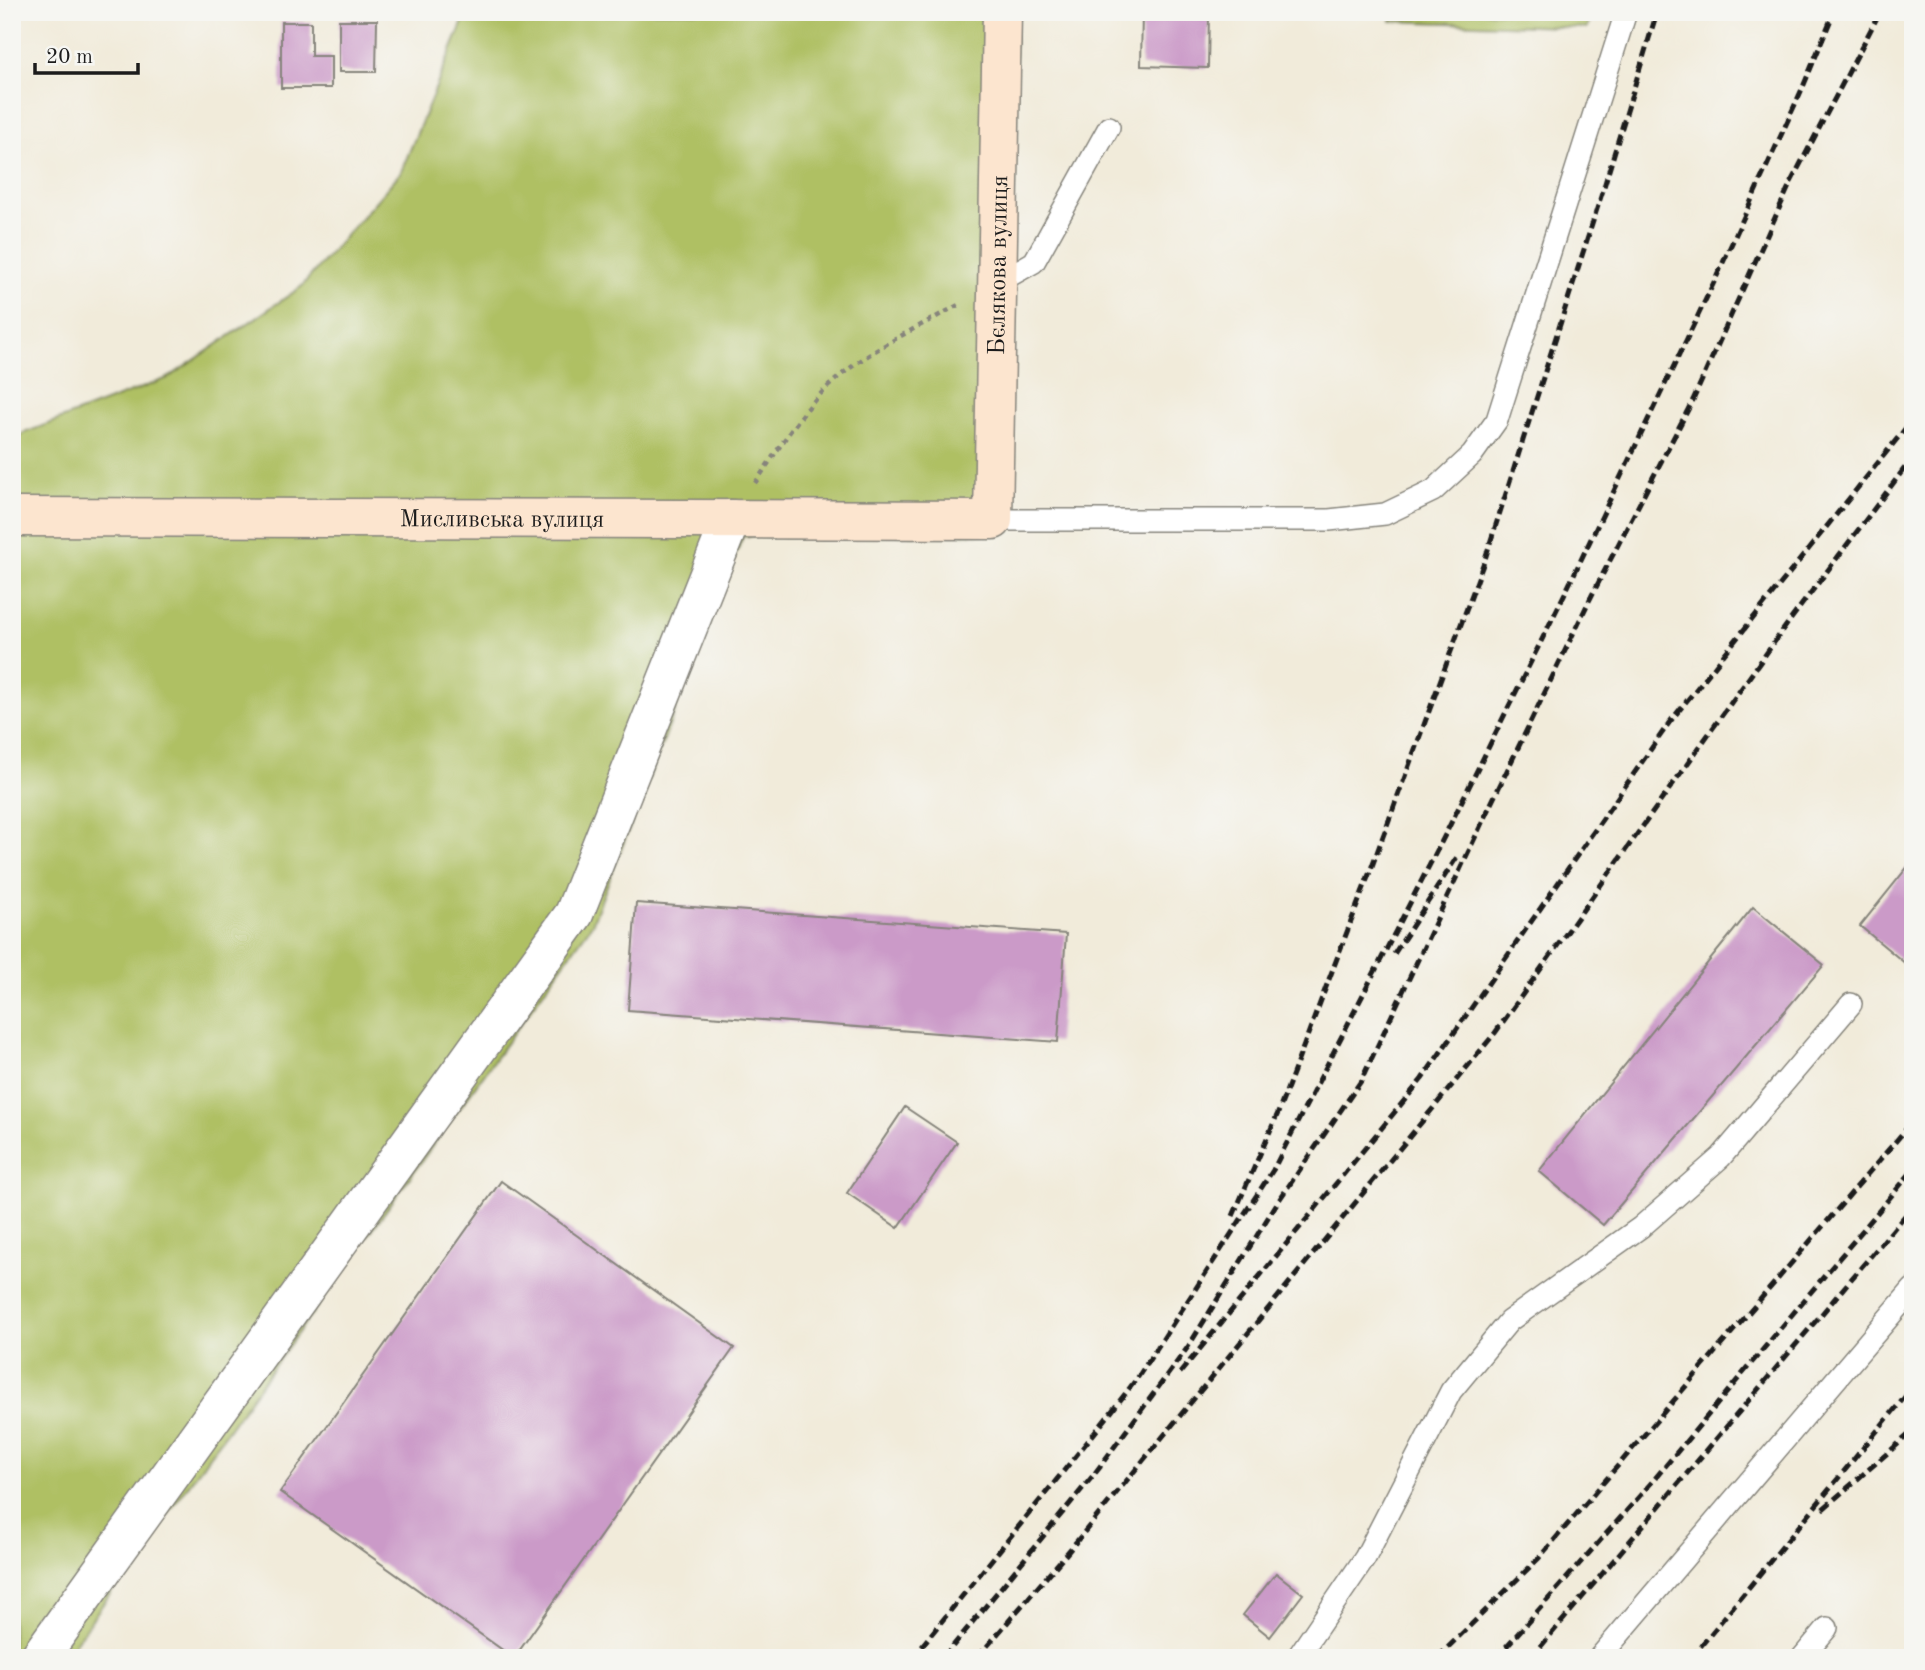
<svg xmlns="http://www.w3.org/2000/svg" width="1925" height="1670" viewBox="0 0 1925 1670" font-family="'Old Standard TT',serif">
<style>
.green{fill:#afc063;stroke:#666e40;stroke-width:2}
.building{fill:#cb9ac8}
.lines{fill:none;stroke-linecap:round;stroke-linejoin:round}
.lane-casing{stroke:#86847b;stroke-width:24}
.street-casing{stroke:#86847b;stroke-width:41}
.secondary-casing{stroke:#86847b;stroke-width:41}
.path{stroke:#86847b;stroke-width:4.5;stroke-dasharray:5 5;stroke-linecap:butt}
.lane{stroke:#fff;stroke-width:21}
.street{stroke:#fff;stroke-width:38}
.secondary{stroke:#fce5cf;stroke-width:38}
.rail{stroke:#1c1c1c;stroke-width:5;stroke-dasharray:10 5;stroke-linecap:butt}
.labels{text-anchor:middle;stroke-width:5;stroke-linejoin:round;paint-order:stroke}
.street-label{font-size:24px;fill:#1c1c1c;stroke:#f6f6f2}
</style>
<rect width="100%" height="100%" fill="#f6f6f2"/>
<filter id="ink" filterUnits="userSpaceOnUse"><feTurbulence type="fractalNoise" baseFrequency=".0143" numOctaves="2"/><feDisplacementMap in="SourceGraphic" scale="14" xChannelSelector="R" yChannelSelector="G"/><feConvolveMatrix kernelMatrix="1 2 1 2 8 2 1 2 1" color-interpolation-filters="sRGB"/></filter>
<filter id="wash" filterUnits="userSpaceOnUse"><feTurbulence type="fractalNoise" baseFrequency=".00686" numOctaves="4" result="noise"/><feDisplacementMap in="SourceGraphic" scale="28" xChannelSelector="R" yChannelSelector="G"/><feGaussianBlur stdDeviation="1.57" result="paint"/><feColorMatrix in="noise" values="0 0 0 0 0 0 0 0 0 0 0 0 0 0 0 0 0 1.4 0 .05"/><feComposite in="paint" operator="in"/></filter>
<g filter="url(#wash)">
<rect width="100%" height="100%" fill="#f1ebda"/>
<path class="green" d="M467 12H1015L1005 533 743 536 592 924 64 1658H12V446L24 433 168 378 301 287 401 172Z
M1391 12H1593L1587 28 1391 21Z"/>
<g id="blocks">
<path class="building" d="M1142 12H1209L1208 68 1141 66Z
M339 20H377L376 72H339Z
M281 22H311V56H331V88H281Z
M1913 860V955L1906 964 1860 926Z
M636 903 1066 934 1058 1042 628 1010Z
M1753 907 1824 965 1603 1225 1539 1171Z
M905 1107 957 1142 898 1228 847 1193Z
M501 1181 734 1348 514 1658 280 1492Z
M1276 1573 1303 1594 1270 1637 1243 1615Z"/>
</g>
</g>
<g filter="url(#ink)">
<use href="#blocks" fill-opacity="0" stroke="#86847b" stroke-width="2"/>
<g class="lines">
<g class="lane-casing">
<path id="lane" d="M997 283 1034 262 1109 127
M993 520H1329L1385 514 1433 491 1472 455 1497 420 1626 12
M1297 1658 1365 1558 1451 1391 1509 1321 1641 1227 1721 1157 1851 1004
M1599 1658 1913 1289
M1802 1658 1827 1628"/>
</g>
<g class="street-casing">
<path id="street" d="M39 1658 574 914 731 519"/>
</g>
<g class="secondary-casing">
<g id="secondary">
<path id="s1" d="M12 517 993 520 1002 12"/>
</g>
</g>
<path class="path" d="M755 483C779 449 801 410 833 382 870 349 917 328 960 304"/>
<use href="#lane" class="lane"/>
<use href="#street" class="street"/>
<use href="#secondary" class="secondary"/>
<path class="rail" d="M1394 954 1457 857
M1233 1216 1278 1113 1368 877 1485 559 1603 190 1657 12
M1180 1373 1422 1079 1669 723 1913 419
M1095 1473 1188 1347 1277 1203 1361 1081 1488 810 1590 599 1693 400 1791 182 1880 12
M1823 1509 1913 1431
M912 1658 1109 1415 1138 1377 1273 1170 1448 829 1566 591 1716 278 1803 87 1834 12
M943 1658 1101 1466
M977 1658 1067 1553 1495 1033 1788 623 1913 457
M1437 1658 1538 1559 1913 1121
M1496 1658 1652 1482 1913 1170
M1531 1658 1913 1206
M1691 1658 1913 1387"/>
</g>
</g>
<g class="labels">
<g class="street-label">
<text dy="8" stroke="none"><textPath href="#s1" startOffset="1236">Бєлякова вулиця</textPath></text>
<text dy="8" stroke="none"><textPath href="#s1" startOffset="490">Мисливська вулиця</textPath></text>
</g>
</g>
<rect width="1925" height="1670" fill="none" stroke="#f6f6f2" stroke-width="42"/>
<path d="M35 63v10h103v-10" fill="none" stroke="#1c1c1c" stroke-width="3.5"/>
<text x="46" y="63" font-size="21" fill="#1c1c1c" stroke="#f6f6f2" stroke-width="5" paint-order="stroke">20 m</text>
</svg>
